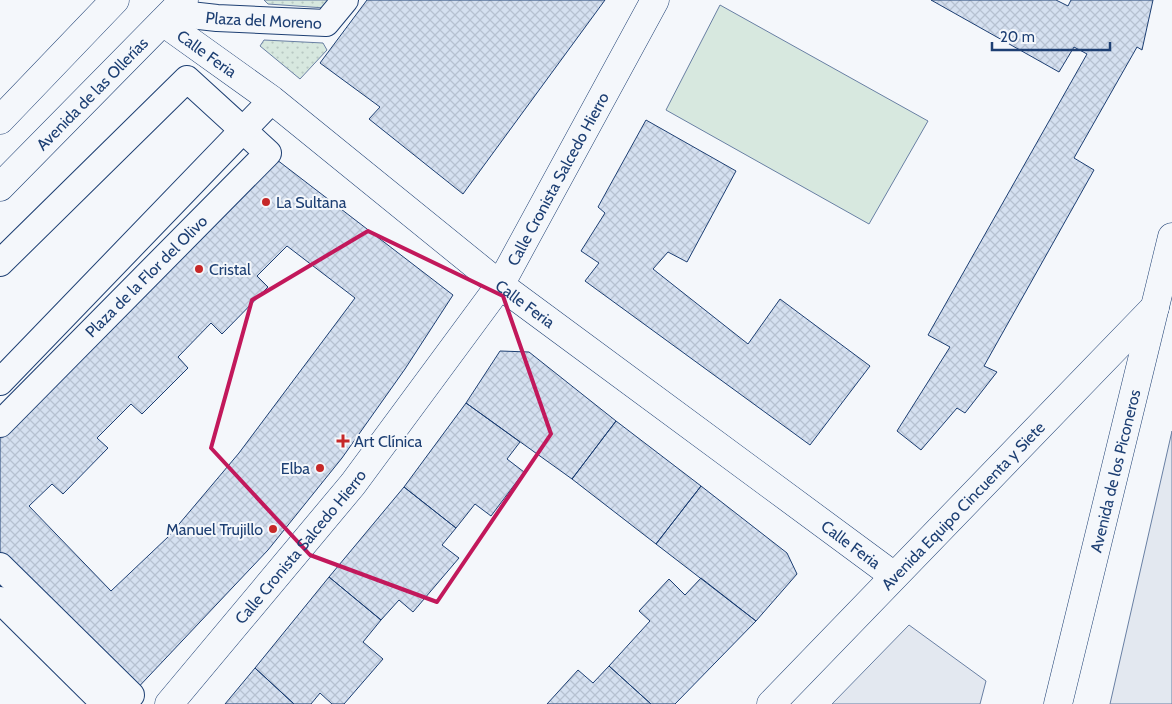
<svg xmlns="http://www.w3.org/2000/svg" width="1172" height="704" viewBox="0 0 1172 704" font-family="Cabin,sans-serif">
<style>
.grass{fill:#d7e8df;stroke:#687fa3}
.garden{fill:url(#garden-dots);stroke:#687fa3}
.parking{fill:#e3e8f0;stroke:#687fa3}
.building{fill:url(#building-cross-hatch);stroke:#1d3f73;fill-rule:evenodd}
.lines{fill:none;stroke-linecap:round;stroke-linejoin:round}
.pedestrian-casing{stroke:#1d3f73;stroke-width:28}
.minor-casing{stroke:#1d3f73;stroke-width:29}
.secondary-casing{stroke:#1d3f73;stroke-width:29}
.primary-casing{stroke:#1d3f73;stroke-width:29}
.pedestrian{stroke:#f4f7fb;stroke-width:26}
.minor{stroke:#f4f7fb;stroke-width:28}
.secondary{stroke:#f4f7fb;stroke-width:28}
.primary{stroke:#f4f7fb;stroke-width:28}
.marked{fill:none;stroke:#c2185b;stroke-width:4;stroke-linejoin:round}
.poi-dot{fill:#c62828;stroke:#f4f7fb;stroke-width:2}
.labels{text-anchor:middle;stroke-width:4;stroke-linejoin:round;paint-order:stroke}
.street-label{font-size:16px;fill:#1d3f73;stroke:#f4f7fb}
.poi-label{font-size:16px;fill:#1d3f73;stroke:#f4f7fb;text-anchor:start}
</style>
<defs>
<pattern id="garden-dots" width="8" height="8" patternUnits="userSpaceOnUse" patternTransform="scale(1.25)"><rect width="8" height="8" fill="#d7e8df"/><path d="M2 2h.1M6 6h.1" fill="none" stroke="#b8c8c3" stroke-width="1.8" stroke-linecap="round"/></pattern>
<pattern id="building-cross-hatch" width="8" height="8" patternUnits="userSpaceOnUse" patternTransform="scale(1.25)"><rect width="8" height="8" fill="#d5e0f0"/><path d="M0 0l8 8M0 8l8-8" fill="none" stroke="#b6c1d1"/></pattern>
</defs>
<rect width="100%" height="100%" fill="#f4f7fb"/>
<path class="grass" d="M720 5 928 121 869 224 666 110Z"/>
<path class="garden" d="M264 0H331L325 8 268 4Z
M264 40 323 43 327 50 300 79 260 46Z"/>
<path class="parking" d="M1172 431V704H1110Z
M909 625 986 681 980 704H832Z"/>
<path class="building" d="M367 0H605L463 194 369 119 380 107 320 63Z
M931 0H1056L1068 6 1071 0H1153L1142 50 1137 47 1074 158 1094 170 984 366 997 372 965 413 957 408 921 450 897 431 950 347 928 335 1087 54 1074 47 1059 72Z
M646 120 736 171 687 262 668 252 653 269 748 344 780 299 870 366 810 445 585 281 599 263 581 251 605 213 598 207Z
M268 153 453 295 405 369 342 458 268 550 131 695 0 566V424ZM287 246 355 298 239 453 169 536 111 591 29 506 52 484 63 494 108 448 97 438 131 404 142 414 188 368 178 357 211 323 222 334 268 287 257 276Z
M500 351 529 352 616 421 572 479 466 403Z
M466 403 520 442 507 459 524 472 491 516 475 504 456 528 404 487Z
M616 421 701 486 656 544 572 479Z
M701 486 787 553 797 574 756 621 656 544Z
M404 487 456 528 442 545 459 558 413 612 399 600 381 620 329 577Z
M329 577 381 620 363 642 383 659 344 704H332L320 693 311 704H294L255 668Z
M701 578 756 621 675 704H651L609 666 650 621 639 611 669 579 685 595Z
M609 666 651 704H547L578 670 593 683Z
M255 668 294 704H225Z"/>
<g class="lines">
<g class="pedestrian-casing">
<g id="pedestrian">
<path id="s1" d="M172 13 217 18 326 23 345 0"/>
<path d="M0 263 187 79 268 153 0 424"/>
<path d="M0 382 272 100"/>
<path d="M0 566 131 695 122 704"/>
<path d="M0 600 105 704"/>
</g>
</g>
<g class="minor-casing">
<g id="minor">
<path id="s2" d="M163 22 272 100 500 285 894 576"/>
<path id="s3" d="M169 704 353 484 500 285 655 0"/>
<path id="s4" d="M771 704 1155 307"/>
</g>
</g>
<g class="secondary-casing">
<g id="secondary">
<path d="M0 120 115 0"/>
<path id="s5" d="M0 187 184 0"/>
</g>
</g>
<g class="primary-casing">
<g id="primary">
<path id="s6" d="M1058 704 1172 237"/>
</g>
</g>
<use href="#pedestrian" class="pedestrian"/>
<use href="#minor" class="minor"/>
<use href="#secondary" class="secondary"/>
<use href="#primary" class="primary"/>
</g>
<path class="marked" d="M368 231 503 296 551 434 437 602 310 555 211 448 252 300Z"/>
<g class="poi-dot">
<circle cx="266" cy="202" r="5"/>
<circle cx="199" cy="269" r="5"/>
<path d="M340.5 433.5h5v5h5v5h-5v5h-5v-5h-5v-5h5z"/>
<circle cx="320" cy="468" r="5"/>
<circle cx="273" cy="529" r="5"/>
</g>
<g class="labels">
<g class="street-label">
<text dy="6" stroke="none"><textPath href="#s1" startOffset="92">Plaza del Moreno</textPath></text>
<text dy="6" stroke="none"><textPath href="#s2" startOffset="54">Calle Feria</textPath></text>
<text dy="6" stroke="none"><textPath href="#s5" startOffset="131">Avenida de las Ollerías</textPath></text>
<text dy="6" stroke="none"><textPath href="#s3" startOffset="655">Calle Cronista Salcedo Hierro</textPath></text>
<text transform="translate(146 276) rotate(-45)" y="6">Plaza de la Flor del Olivo</text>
<text dy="6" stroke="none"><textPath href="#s2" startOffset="459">Calle Feria</textPath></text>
<text dy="6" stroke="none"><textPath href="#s6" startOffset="240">Avenida de los Piconeros</textPath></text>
<text dy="6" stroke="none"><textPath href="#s4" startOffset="276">Avenida Equipo Cincuenta y Siete</textPath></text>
<text dy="6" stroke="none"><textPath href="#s2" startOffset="864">Calle Feria</textPath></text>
<text dy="6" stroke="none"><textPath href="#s3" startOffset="205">Calle Cronista Salcedo Hierro</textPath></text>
</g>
<g class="poi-label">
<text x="276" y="208">La Sultana</text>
<text x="209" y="275">Cristal</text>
<text x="354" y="447">Art Clínica</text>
<text x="310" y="474" text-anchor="end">Elba</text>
<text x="263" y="535" text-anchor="end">Manuel Trujillo</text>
</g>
</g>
<path d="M992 42v8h118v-8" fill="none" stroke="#1d3f73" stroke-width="2.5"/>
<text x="1000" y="42" font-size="15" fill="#1d3f73" stroke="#f4f7fb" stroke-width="4" paint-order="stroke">20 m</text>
</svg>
